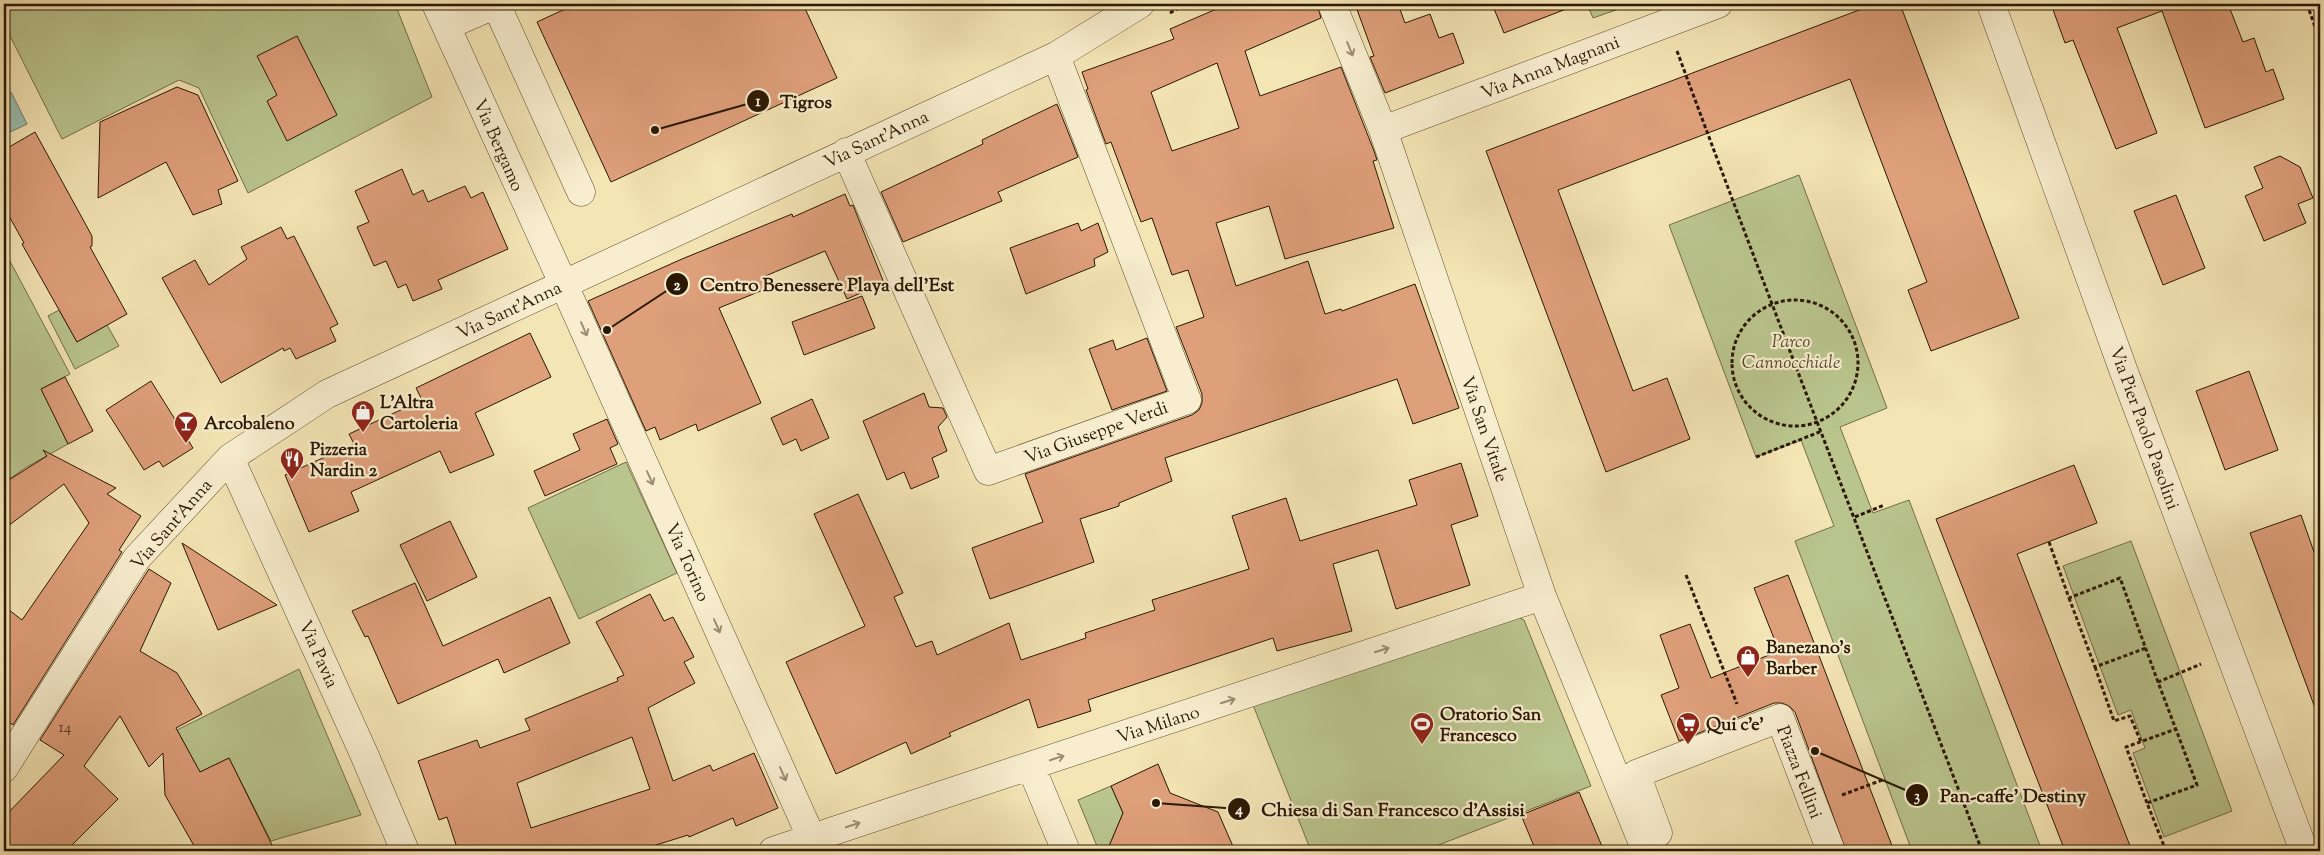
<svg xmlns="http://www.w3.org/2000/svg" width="2324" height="855" viewBox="0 0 2324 855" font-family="'Sorts Mill Goudy',serif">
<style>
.green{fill:#bac58e;stroke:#726e47}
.water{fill:#9cbeb2;stroke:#6f7c6b}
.building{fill:#de9f7b;stroke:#2b1800;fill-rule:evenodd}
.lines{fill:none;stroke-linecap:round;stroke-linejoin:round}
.minor-casing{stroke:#5d4b2d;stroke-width:29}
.path{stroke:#2b1800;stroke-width:3;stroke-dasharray:4 2.5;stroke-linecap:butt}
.minor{stroke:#f8eecf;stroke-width:28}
.oneway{stroke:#9c8e72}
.labels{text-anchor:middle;stroke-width:4.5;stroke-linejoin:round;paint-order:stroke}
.number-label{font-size:15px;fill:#583a1f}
.street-label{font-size:18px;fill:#2b1800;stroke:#f8eecf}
.park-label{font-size:18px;font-style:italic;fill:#564c2b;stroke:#f8eecf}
.poi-label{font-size:18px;font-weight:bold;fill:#2b1800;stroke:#f8eecf;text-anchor:start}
.leader{fill:none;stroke:#2b1800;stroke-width:2}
.callout-dot{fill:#2b1800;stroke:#f8eecf;stroke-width:2}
.mark-label{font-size:15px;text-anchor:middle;font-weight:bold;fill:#fff}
.callout-label{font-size:19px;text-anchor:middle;font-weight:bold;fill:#2b1800;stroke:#f8eecf;stroke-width:4.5;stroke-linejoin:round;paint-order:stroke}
</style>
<rect width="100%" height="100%" fill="#f4e5b5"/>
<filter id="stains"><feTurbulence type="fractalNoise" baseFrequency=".004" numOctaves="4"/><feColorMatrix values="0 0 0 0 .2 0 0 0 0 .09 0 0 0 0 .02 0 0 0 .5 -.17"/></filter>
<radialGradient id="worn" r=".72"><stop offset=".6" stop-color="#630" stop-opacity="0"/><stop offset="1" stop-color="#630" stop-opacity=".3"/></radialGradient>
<path class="green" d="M4 4H395L432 97 248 193 199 88 179 80 62 139 4 24Z
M1587 4H1633L1593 18Z
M1799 175 1887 408 1840 427 1873 513 1909 500 2042 851H1912L1795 541 1834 526 1801 440 1756 457 1669 225Z
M4 250 70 374 41 389 68 444 25 468 4 483Z
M59 310 77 342 107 325 119 346 75 369 48 316Z
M626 462 677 573 579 619 528 508Z
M2131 541 2232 811 2164 837 2133 753 2145 748 2131 710 2118 715 2063 566Z
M1510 614 1524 620 1591 786 1423 851H1311L1253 705Z
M299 669 361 815 271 841 229 758 200 772 177 730Z
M1111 786 1123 813 1107 851H1099L1078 800Z"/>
<path class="water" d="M11 92 27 124 4 135V96Z"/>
<path class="building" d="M576 4H803L837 78 611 182 537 22Z
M1228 4H1317L1321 18 1245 51 1260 96 1341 67 1374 151 1377 160 1373 161 1394 228 1285 259 1269 206 1216 223 1236 286 1308 261 1325 314 1341 309 1342 311 1415 284 1459 408 1413 424 1397 379 1165 458 1172 481 1119 503V506L1080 519 1094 562 990 599 972 548 1043 522 1025 474 1192 415 1199 410 1202 403V394L1176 327 1204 317 1188 270 1172 275 1152 218 1141 222 1111 142 1106 144 1086 90 1088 89 1082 72 1174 39 1170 29ZM1217 63 1239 128 1172 151 1151 92Z
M1355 4H1398L1405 23 1430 14 1439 38 1453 33 1464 63 1385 93 1370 57 1374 56Z
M1492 4H1573L1574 6 1504 33Z
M1875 4H1900L2019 318 1931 351 1908 290 1927 282 1850 79 1558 190 1633 391 1667 378 1690 439 1606 472 1486 151Z
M2051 4H2228L2243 42 2254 38 2266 72 2273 69 2284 99 2205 128 2162 11 2117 28 2157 133 2116 149 2073 40 2065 43Z
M297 36 337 115 287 141 267 101 277 95 257 56Z
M177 87 198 95 238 181 218 190 222 204 193 215 166 162 98 198 100 122Z
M1057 104 1078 157 998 192 1002 201 903 242 881 192 983 144 982 140Z
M35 132 92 236V246L90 247 127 314 77 342 22 244 24 243 4 207V150Z
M2280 156 2300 167 2313 198 2298 204 2306 223 2264 241 2245 196 2263 188 2254 167Z
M402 169 413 195 423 190 428 202 465 186 471 198 483 192 508 249 438 280 442 289 413 301 406 284 398 288 386 261 374 266 357 227 369 222 355 191Z
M845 194 850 206 853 205 884 283 847 299 825 251 763 277 768 288 719 308 761 403 698 431 696 424 660 440 655 427 646 431 588 301 682 259 792 214 793 217Z
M2176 195 2205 268 2163 285 2134 211Z
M1078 223 1081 231 1098 223 1108 252 1094 259 1095 266 1026 294 1010 248Z
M281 227 287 239 294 236 338 324 330 328 336 341 296 359 290 348 284 351 283 348 221 383 162 278 195 260 209 285 247 259 241 247Z
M862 296 875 328 804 355 792 322Z
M530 333 551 377 475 413 494 455 450 473 440 451 351 492 359 511 309 532 285 475 354 444 349 434 422 400 416 388Z
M1147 338 1167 391 1112 410 1089 349 1113 340 1116 350Z
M2249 371 2278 450 2225 470 2196 391Z
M65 377 93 431 68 444 41 389Z
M151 381 193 448 163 467 159 461 144 470 106 410Z
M924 393 929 407 943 408 947 417 938 427 947 451 932 458 939 477 911 489 904 472 887 480 863 421Z
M812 399 829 438 801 451 796 439 783 445 771 418Z
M607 419 618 444 610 448 617 464 545 496 534 471 580 450 573 434Z
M43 450 116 488 107 494 141 516 119 550 122 552 13 725 4 719V606L22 620 89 523 64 484 4 529V483L47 456Z
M1461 463 1478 516 1451 525 1470 585 1396 609 1378 550 1333 564 1352 631 1277 651 1273 638 1088 700 1091 711 1038 728 1029 699 949 733 951 736 911 754 906 742 836 774 786 662 865 626 814 514 858 494 903 593 894 597 916 647 932 641 937 655 1009 623 1021 660 1086 638 1085 633 1155 610 1152 600 1249 569 1232 516 1286 498 1300 541 1417 505 1409 480Z
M2074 465 2097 523 2017 554 2132 851H2065L1936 519Z
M2301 515 2320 569V715L2318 716 2250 533Z
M450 521 477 577 427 601 400 545Z
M182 543 277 605 218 630Z
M149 569 171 583 140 651 177 673 202 714 176 728 200 772 229 758 275 851H197L165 795 163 753 149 767 120 716 84 766 118 799 66 851H4V817L64 755 40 740Z
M1788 575 1894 851H1846L1795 712 1789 706 1782 703H1774L1679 741 1661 695 1679 688 1660 635 1690 624 1711 678 1779 651 1754 588Z
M415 583 443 646 550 597 570 643 504 673 498 659 398 704 368 636 365 637 352 611Z
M650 594 664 621 673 617 694 657 684 662 695 683 648 708 673 781 710 765 713 771 754 753 778 808 736 826 733 818 689 837 688 835 637 851H458L447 817 439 820 418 761 477 740 480 748 530 730 525 719 618 681 617 678 624 675 596 622ZM632 737 650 789 531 828 517 783Z
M1158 764 1170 793 1218 812 1235 851H1107L1123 813 1111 786Z
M1579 792 1604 851H1536L1521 815Z"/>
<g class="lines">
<g class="minor-casing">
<path id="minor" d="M436 4 572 303 812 839
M496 4 581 192
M1332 4 1383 130 1542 596 1646 851
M1991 4 2124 372 2304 851
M446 26 497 4
M1383 130 1718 4
M846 152 988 471 1187 400 1056 56
M230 458 364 754 405 851
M1031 767 1066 851
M4 768 137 558 230 458 327 394 1056 56 1140 4
M1658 833 1636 774 1780 718 1831 851
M773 851 1542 596"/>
</g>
<path class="path" d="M2307 4 2320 41
M1170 13 1185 4
M1677 51C1776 319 1880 584 1982 851
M1732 363a63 63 0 1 1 126 0a63 63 0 1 1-126 0Z
M1756 457 1822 431
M1855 517 1884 505
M2049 542 2069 598 2120 578 2158 682
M1686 575 1737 704
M2069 598 2095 667 2146 648
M2095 667 2114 721 2130 716 2141 742
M1842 795 1885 779
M2147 803 2126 747 2176 729
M2166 851 2147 803 2197 785 2158 682 2201 664"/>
<use href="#minor" class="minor"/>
</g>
<defs><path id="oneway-shaft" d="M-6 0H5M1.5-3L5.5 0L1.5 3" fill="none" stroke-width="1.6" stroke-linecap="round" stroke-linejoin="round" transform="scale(1.25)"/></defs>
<g class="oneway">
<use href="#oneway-shaft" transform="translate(1350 49) rotate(68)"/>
<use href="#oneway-shaft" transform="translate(584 329) rotate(66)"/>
<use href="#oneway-shaft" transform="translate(650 478) rotate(66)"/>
<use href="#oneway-shaft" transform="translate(717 626) rotate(66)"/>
<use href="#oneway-shaft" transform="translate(1382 650) rotate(-18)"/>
<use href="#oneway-shaft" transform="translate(1228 701) rotate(-18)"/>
<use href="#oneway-shaft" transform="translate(1057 758) rotate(-18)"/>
<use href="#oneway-shaft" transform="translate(783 774) rotate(66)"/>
<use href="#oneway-shaft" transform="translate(853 825) rotate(-18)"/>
</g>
<defs>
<g id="shop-pin" transform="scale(1.25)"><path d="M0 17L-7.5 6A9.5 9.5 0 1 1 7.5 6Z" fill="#8f2418" stroke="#f8eecf"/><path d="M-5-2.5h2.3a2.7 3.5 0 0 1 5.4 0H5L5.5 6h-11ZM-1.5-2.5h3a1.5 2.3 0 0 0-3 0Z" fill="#fff"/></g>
<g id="bar-pin" transform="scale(1.25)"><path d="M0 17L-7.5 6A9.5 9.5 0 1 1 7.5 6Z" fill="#8f2418" stroke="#f8eecf"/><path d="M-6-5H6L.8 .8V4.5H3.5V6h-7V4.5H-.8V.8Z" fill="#fff"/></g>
<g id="restaurant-pin" transform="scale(1.25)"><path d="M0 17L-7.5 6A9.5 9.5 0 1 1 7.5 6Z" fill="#8f2418" stroke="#f8eecf"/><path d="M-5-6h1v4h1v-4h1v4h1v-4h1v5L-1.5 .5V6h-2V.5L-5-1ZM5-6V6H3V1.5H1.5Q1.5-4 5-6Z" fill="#fff"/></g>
<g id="stadium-pin" transform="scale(1.25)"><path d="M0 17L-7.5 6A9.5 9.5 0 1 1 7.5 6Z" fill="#8f2418" stroke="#f8eecf"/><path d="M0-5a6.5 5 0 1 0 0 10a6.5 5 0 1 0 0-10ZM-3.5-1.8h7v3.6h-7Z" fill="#fff"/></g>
<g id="supermarket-pin" transform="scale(1.25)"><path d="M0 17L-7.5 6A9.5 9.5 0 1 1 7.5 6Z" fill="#8f2418" stroke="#f8eecf"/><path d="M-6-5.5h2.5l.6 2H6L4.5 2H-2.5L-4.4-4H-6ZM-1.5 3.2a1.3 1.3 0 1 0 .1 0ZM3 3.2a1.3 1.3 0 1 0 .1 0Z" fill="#fff"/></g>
</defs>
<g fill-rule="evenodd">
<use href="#shop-pin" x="363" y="412"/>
<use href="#bar-pin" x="186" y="423"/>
<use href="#restaurant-pin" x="292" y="459"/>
<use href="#shop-pin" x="1748" y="657"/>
<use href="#stadium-pin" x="1422" y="724"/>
<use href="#supermarket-pin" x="1688" y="724"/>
</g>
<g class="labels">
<g class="number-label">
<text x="65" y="732">14</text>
</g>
<g class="street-label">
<text transform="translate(1550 67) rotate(-21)" y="6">Via Anna Magnani</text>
<text transform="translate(876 139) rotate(-25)" y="6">Via Sant'Anna</text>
<text transform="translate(499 145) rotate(66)" y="6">Via Bergamo</text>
<text transform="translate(509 310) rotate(-25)" y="6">Via Sant'Anna</text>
<text transform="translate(2145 428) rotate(70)" y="6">Via Pier Paolo Pasolini</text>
<text transform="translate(1485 429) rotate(71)" y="6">Via San Vitale</text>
<text transform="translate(1096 432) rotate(-20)" y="6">Via Giuseppe Verdi</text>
<text transform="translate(171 524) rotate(-49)" y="6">Via Sant'Anna</text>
<text transform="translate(688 562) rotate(66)" y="6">Via Torino</text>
<text transform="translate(319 654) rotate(66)" y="6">Via Pavia</text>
<text transform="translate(1158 724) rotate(-18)" y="6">Via Milano</text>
<text transform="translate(1800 772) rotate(69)" y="6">Piazza Fellini</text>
</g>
<g class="park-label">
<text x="1791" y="347">Parco<tspan x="1791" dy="21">Cannocchiale</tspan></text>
</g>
<g class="poi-label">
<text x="380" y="408">L'Altra<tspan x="380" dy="21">Cartoleria</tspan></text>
<text x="204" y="429">Arcobaleno</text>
<text x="310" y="455">Pizzeria<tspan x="310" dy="21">Nardin 2</tspan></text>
<text x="1766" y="653">Banezano’s<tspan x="1766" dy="21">Barber</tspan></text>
<text x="1440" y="720">Oratorio San<tspan x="1440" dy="21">Francesco</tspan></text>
<text x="1706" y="730">Qui c'e'</text>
</g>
</g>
<path class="leader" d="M655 130L758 101M607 330L677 284M1815 751L1917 795M1156 803L1239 809"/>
<g class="callout-dot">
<circle cx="655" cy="130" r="5"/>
<circle cx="607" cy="330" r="5"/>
<circle cx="1815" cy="751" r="5"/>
<circle cx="1156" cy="803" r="5"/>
<circle cx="758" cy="101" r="12"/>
<circle cx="677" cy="284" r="12"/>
<circle cx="1917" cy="795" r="12"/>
<circle cx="1239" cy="809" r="12"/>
</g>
<g class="mark-label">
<text x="758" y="106">1</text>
<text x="677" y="290">2</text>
<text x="1917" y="801">3</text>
<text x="1239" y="814">4</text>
</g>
<g class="callout-label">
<text x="806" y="108">Tigros</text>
<text x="827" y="291">Centro Benessere Playa dell'Est</text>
<text x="2013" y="802">Pan-caffe' Destiny</text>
<text x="1393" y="816">Chiesa di San Francesco d'Assisi</text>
</g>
<rect width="2324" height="855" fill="none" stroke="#f4e5b5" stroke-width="20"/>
<rect x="5" y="5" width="2314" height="845" fill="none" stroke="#2b1800" stroke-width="2.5"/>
<rect x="10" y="10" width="2304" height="835" fill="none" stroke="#2b1800"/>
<rect width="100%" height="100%" filter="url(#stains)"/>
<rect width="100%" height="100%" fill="url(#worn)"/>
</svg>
